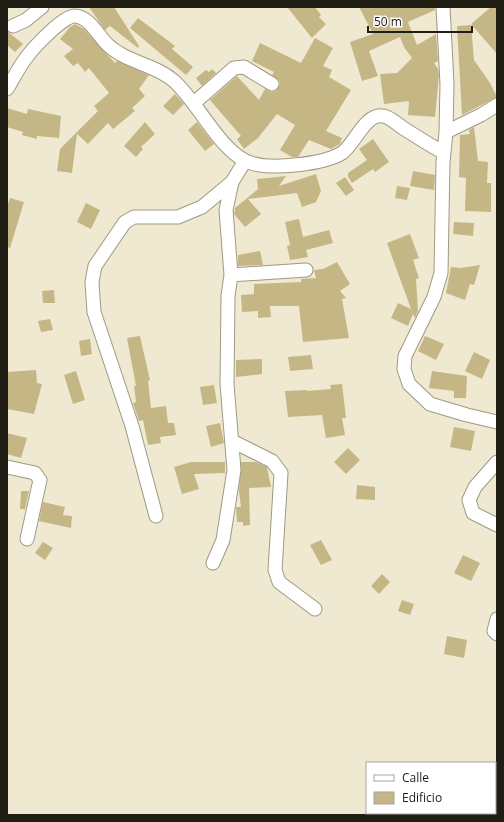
<svg xmlns="http://www.w3.org/2000/svg" width="504" height="822" viewBox="0 0 504 822" font-family="'Open Sans',sans-serif">
<style>
.building{fill:#c4b785}
.lines{fill:none;stroke-linecap:round;stroke-linejoin:round}
.street-casing{stroke:#9f9983;stroke-width:15}
.street{stroke:#fff;stroke-width:13}
</style>
<rect width="100%" height="100%" fill="#efe9d1"/>
<path class="building" d="M89 7H114L139 46 138 48 110 26 105 30Z
M287 7H315L321 15 319 17 326 24 312 38Z
M359 7H435V10L408 22 417 45 436 34 438 61 434 63 438 69 439 75 435 117 408 115 409 101 384 104 380 74 397 73 412 58 404 47 400 37 369 51 378 76 362 81 350 42 373 34Z
M491 7H497V54L471 24Z
M138 18 175 46 172 49 193 67 186 75 130 28Z
M75 24 84 29 115 63 117 61 149 75 139 89 145 96 132 108 135 111 113 129 108 123 88 144 77 134 72 173 57 171 60 149 98 111 94 106 109 93 89 68 85 72 78 63 73 66 64 56 73 49 60 39 70 27Z
M471 25 474 60 490 83 497 97 462 115 457 26Z
M7 31 23 44 15 52 7 45Z
M315 38 333 48 323 66 332 70 329 77 351 90 326 131 342 138 340 144 331 149 309 140 298 157H292L280 150 295 125 277 114 258 138 244 149 237 139 241 136 210 100 237 76 259 100 265 89 271 92 276 91 280 84 279 80 272 75 274 72 252 61 260 43 301 63Z
M212 69 216 73 202 86 196 78 206 70 209 72Z
M175 94 184 104 173 115 163 106Z
M7 108 27 114 28 109 61 116 59 138 37 136V139L22 135 23 132 7 127Z
M145 122 155 134 141 147 143 149 136 157 124 146Z
M197 122 214 144 205 151 188 130Z
M474 127 478 161 488 162 487 183H491V212L465 211 466 178 459 177 460 135 470 134 469 130Z
M373 139 389 162 375 172 373 169 352 183 348 177V173L367 160 359 149Z
M413 171 435 175 434 190 410 186Z
M316 174 321 191 316 202 302 207 297 193 248 199 261 214 245 227 234 214 235 208 258 189 257 179 286 176 279 186Z
M345 177 354 190 346 196 336 183Z
M397 186 410 188 407 200 395 198Z
M10 198 24 202 10 248 7 247V207Z
M86 203 100 210 91 229 77 222Z
M299 219 303 237 329 230 333 243 306 250 308 257 290 260 287 246 290 245 285 222Z
M454 222 474 223 473 236 453 234Z
M410 234 419 258 413 260 419 278 416 279 418 311 415 318 413 314 408 326 391 318 398 303 411 309 387 243Z
M260 251 263 265 238 266V255Z
M337 262 350 284 340 291 346 298 342 299 349 338 303 342 299 306H270L271 317 258 318V311L242 312 241 295 254 294V284L301 282V279L316 278 314 270 323 269Z
M480 265 474 285 470 284 465 300 446 293 451 267 461 268Z
M54 290 55 303H43L42 291Z
M50 319 53 330 41 332 38 321Z
M140 336 150 380 148 381 151 408 166 406 168 423H174L176 435 160 437 161 443 148 445 143 420 139 421 133 403 136 402 134 386H136L127 338Z
M425 336 444 344 436 360 418 351Z
M90 339 92 354 81 356 79 341Z
M474 352 490 360 482 379 465 371Z
M311 355 313 369 290 371 288 357Z
M262 359V374L236 377V360Z
M36 370 37 383 42 384 34 414 7 409V372Z
M76 371 85 400 73 404 64 375Z
M432 371 467 376 466 398H454V391L429 388Z
M342 384 346 418H342L345 435 326 438 322 415 288 417 285 391 307 390V391L331 389 330 385Z
M214 385 217 403 203 405 200 387Z
M220 423 224 443 211 447 206 426Z
M454 427 475 431 471 451 450 447Z
M7 433 27 438 21 458 7 454Z
M348 448 360 460 346 474 334 462Z
M191 462H225V473L194 474 199 489 182 494 174 467Z
M241 462H256L267 467 271 487 249 488 250 525 243 526V522H237L236 507H241L239 491Z
M357 485 375 487V500L356 499Z
M21 491H29L25 509H20Z
M43 502 65 507 63 515 72 516 71 528 39 521Z
M321 540 332 560 321 565 310 545Z
M43 542 53 548 45 560 35 553Z
M463 555 480 563 471 581 454 573Z
M382 574 390 582 379 594 371 586Z
M402 600 414 604 410 615 398 611Z
M447 636 467 640 464 658 444 654Z"/>
<g class="lines">
<g class="street-casing">
<path id="street" d="M443 7 447 84 446 132 443 162 441 273 434 297 405 356 404 369 409 384 430 404 467 415 497 422
M13 26 26 20 42 7
M7 89C13 79 19 67 26 58 33 48 64 15 75 16 90 17 98 36 108 45 127 63 155 64 174 81 198 102 222 155 251 163 272 170 324 164 342 153 354 145 366 112 383 116 390 117 397 124 403 128 417 137 430 145 444 153
M194 103 234 68 244 67 272 84
M446 132 481 115 497 105
M231 275 306 270
M232 441 272 461 281 473 275 570 279 582 315 609
M497 462 475 487 469 500 473 513 497 525
M7 467 35 473 40 480 27 539
M156 516 132 426 94 312 92 282 95 266 125 222 134 217H178L202 207 232 182
M213 563 223 540 234 470 227 384 228 296 231 275 226 210 232 182 245 161
M497 619 494 631 497 634"/>
</g>
<use href="#street" class="street"/>
</g>
<rect width="504" height="822" fill="none" stroke="#1f1d14" stroke-width="16"/>
<rect x="366" y="762" width="130" height="52" fill="#ffffff" stroke="#a5a5a1"/>
<rect x="374" y="775" width="20" height="6" fill="#ffffff" stroke="#a5a5a1"/>
<text x="402" y="782" font-size="12" fill="#1f1d14">Calle</text>
<rect x="374" y="792" width="20" height="12" fill="#c4b785" stroke="#a5a5a1"/>
<text x="402" y="802" font-size="12" fill="#1f1d14">Edificio</text>
<path d="M368 26v6h104v-6" fill="none" stroke="#1f1d14" stroke-width="2"/>
<text x="374" y="26" font-size="12" fill="#1f1d14" stroke="#ffffff" stroke-width="3" paint-order="stroke">50 m</text>
</svg>
